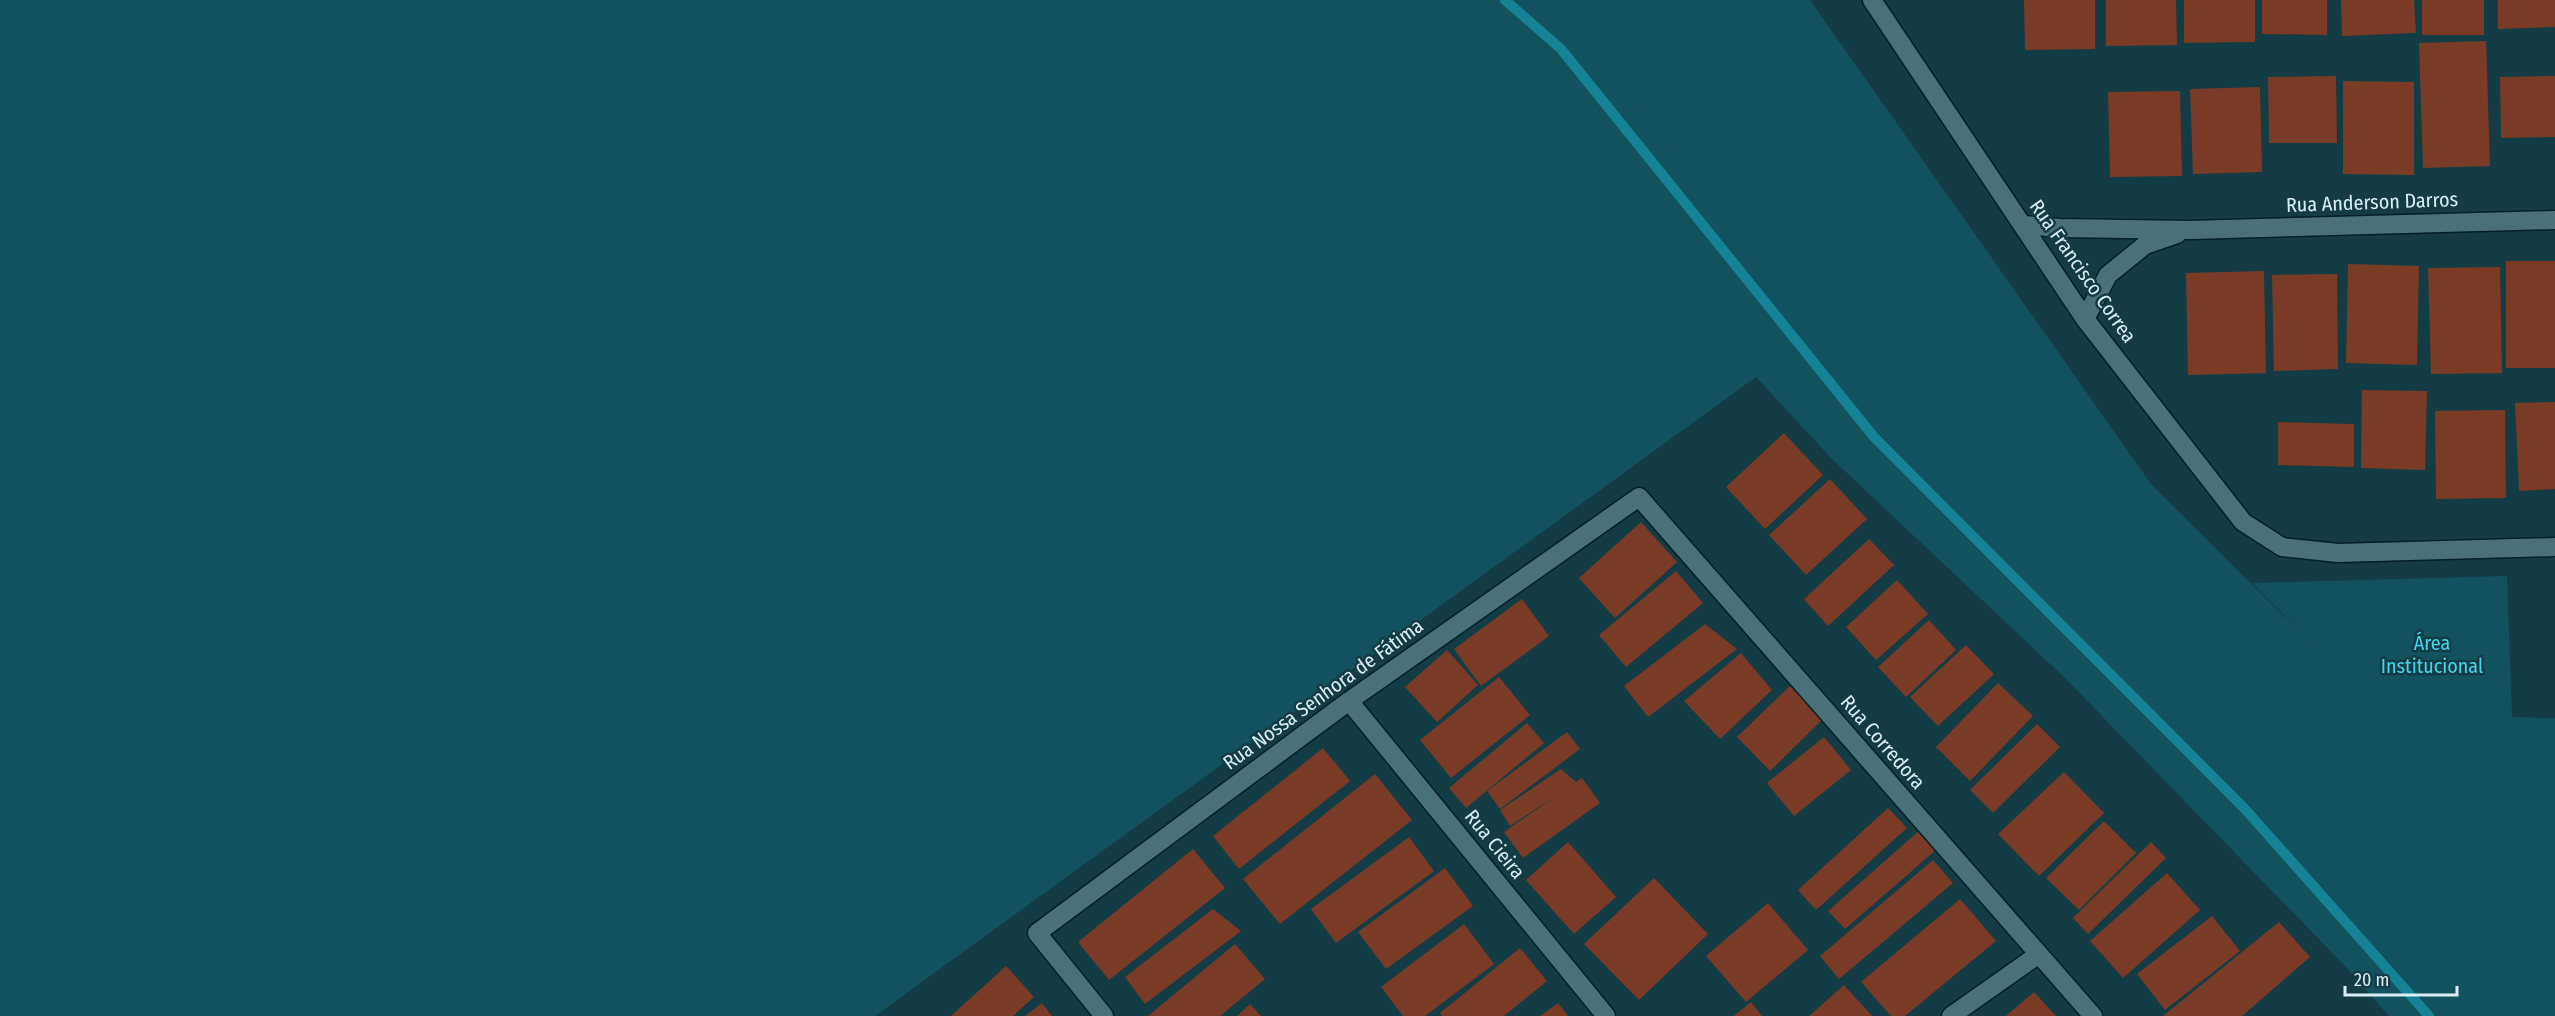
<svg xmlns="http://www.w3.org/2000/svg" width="2555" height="1016" viewBox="0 0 2555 1016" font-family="'Fira Sans Condensed',sans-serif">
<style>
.green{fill:#11525e}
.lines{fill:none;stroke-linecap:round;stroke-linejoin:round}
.stream{stroke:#158295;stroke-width:10}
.building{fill:#793b26}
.street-casing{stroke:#032128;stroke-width:21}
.street{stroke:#49717a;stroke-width:18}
.labels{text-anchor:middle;stroke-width:5;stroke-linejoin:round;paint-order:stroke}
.street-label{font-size:20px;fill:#daeff4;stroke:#133c44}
.park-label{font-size:20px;fill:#45d3ef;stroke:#133c44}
</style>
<rect width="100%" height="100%" fill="#133c44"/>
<path class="green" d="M0 0H1810L2151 484 2326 658 2252 583 2507 576 2512 717 2555 718V1016H2389L2343 964 2065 678 1833 460 1756 377 875 1016H0Z"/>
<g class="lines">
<path class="stream" d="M1505 0 1561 49 1874 437 2245 809 2429 1016"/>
</g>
<path class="building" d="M2024 0H2095V49L2025 50Z
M2106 0H2176L2177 45 2106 46Z
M2184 0H2255V42L2184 43Z
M2262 0H2327V35L2262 34Z
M2341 0H2414L2416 33 2342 36Z
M2422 0H2484V35H2422Z
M2498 0H2555V27L2498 29Z
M2486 41 2490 166 2423 168 2419 43Z
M2336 76 2337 143H2269L2268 77Z
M2555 76V137L2501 138 2500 77Z
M2343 81 2414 82V175L2343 174Z
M2260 87 2262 172 2193 174 2190 89Z
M2180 91 2182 176 2110 177 2108 92Z
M2506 261H2555V368H2506Z
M2348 264 2419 266 2417 365 2346 363Z
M2500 267 2502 373 2431 374 2428 268Z
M2264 271 2266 373 2188 375 2186 273Z
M2337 274 2338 369 2274 371 2272 275Z
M2362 390 2427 391 2425 470 2361 468Z
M2555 402V489L2519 491 2515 403Z
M2505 410 2506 498 2436 499 2435 411Z
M2278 422 2354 424V467L2278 465Z
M1784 433 1823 475 1765 529 1726 487Z
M1830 479 1867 519 1806 575 1769 535Z
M1641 522 1677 562 1615 618 1579 578Z
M1869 539 1894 565 1828 626 1804 599Z
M1676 571 1703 603 1626 667 1599 635Z
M1897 580 1928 614 1876 660 1846 627Z
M1522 599 1549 636 1481 686 1454 649Z
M1929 620 1956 650 1906 697 1878 667Z
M1705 624 1737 649 1648 717 1624 686Z
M1966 645 1994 674 1938 726 1910 697Z
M1447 650 1478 685 1437 722 1405 687Z
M1741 653 1772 690 1720 739 1684 701Z
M1499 677 1530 715 1451 778 1420 740Z
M1998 683 2033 716 1970 781 1936 747Z
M1790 686 1823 719 1770 771 1737 737Z
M1527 723 1544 743 1466 808 1449 788Z
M2037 724 2060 747 1993 813 1970 790Z
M1567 732 1580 749 1500 809 1487 791Z
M1824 737 1851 770 1794 816 1767 783Z
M1323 748 1350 781 1239 869 1213 836Z
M1561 769 1576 782 1582 778 1600 803 1523 858 1504 832 1556 796 1510 826 1500 810Z
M2064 772 2104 813 2039 876 1998 834Z
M1375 774 1412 820 1280 924 1243 879Z
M1888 808 1907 828 1816 910 1798 890Z
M2104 821 2136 853 2079 910 2046 878Z
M1920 830 1937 849 1845 929 1828 911Z
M1409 837 1434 871 1336 943 1311 909Z
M1568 842 1616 897 1574 934 1526 880Z
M2151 842 2166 858 2088 934 2073 918Z
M1193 849 1225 888 1109 980 1078 942Z
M1933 860 1953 883 1839 979 1820 956Z
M1445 868 1473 906 1386 969 1358 932Z
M2167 873 2200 910 2123 978 2090 941Z
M1654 878 1708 934 1639 1000 1584 944Z
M1960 899 1996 941 1905 1016H1891L1861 982Z
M1768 903 1808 950 1746 1002 1706 956Z
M1213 909 1241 931 1145 1004 1125 977Z
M2212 916 2240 951 2165 1010 2137 974Z
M2279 922 2310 957 2242 1016H2163Z
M1464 924 1494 964 1425 1016H1403L1381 987Z
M1235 944 1265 979 1220 1016H1148Z
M1520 948 1547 981 1504 1016H1442L1440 1013Z
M1006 966 1034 997 1013 1016H951Z
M1844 985 1872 1016H1809Z
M2034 992 2056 1016H2006Z
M1751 1002 1762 1016H1734Z
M1042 1003 1052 1016H1025Z
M1558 1003 1568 1016H1540Z
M1250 1004 1261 1016H1237Z"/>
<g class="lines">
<g class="street-casing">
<path id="street" d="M1872 0 2085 319 2243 522 2282 547 2338 553 2555 547
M2024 225 2060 228 2190 230 2555 220
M2085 319 2108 275 2145 245 2177 234
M1349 701 1606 1016
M1104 1016 1037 933 1349 701 1639 497 2093 1016
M1951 1016 2039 954"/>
</g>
<use href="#street" class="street"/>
</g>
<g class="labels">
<g class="street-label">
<text transform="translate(2372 202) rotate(-2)" y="7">Rua Anderson Darros</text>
<text transform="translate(2083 271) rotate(55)" y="7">Rua Francisco Correa</text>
<text transform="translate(1323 694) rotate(-36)" y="7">Rua Nossa Senhora de Fátima</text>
<text transform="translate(1883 742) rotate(49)" y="7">Rua Corredora</text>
<text transform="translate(1495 844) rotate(51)" y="7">Rua Cieira</text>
</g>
<g class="park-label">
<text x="2432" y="650">Área<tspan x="2432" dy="23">Institucional</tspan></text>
</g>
</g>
<path d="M2345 986v9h112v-9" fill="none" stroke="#daeff4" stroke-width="3"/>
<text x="2354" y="986" font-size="18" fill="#daeff4" stroke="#133c44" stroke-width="4.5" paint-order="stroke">20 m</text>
</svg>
